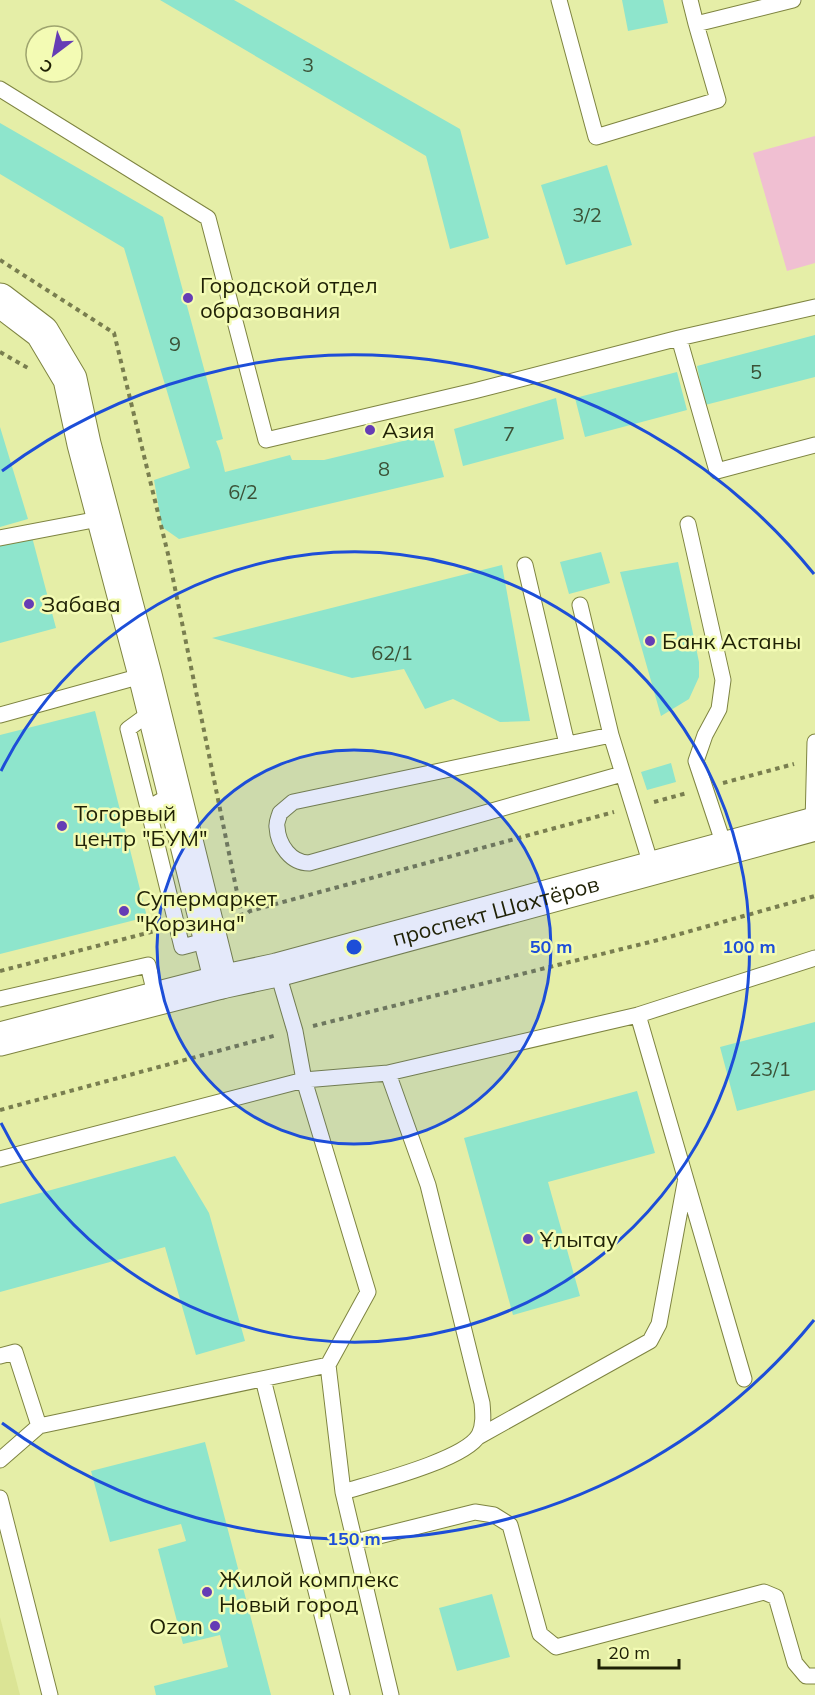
<svg xmlns="http://www.w3.org/2000/svg" width="815" height="1695" viewBox="0 0 815 1695" font-family="Mulish,sans-serif">
<style>
.built{fill:#dbe495}
.green{fill:#f0bfd2}
.building{fill:#8ee5cc}
.lines{fill:none;stroke-linecap:round;stroke-linejoin:round}
.service-casing{stroke:#7e8441;stroke-width:17}
.tertiary-casing{stroke:#7e8441;stroke-width:35}
.path{stroke:#797e4f;stroke-width:4;stroke-dasharray:4.5 4.5;stroke-linecap:butt}
.service{stroke:#fff;stroke-width:15}
.tertiary{stroke:#fff;stroke-width:33}
.ring{fill:none;stroke:#1d4ed8;stroke-width:3}
.poi-dot{fill:#653db5;stroke:#f3fbb4;stroke-width:2}
.labels{text-anchor:middle;stroke-width:5;stroke-linejoin:round;paint-order:stroke}
.number-label{font-size:20px;fill:#3b5237}
.poi-label{font-size:22px;fill:#1f2105;stroke:#f3fbb4;text-anchor:start}
.street-label{font-size:22px;fill:#1f2105;stroke:#f3fbb4}
.centre{fill:#1d4ed8;stroke:#f3fbb4;stroke-width:3}
.ring-label{font-size:18px;text-anchor:middle;font-weight:bold;fill:#1d4ed8;stroke:#f3fbb4;stroke-width:5;stroke-linejoin:round;paint-order:stroke}
</style>
<rect width="100%" height="100%" fill="#e5eea7"/>
<path class="built" d="M0 1617 20 1695H0Z"/>
<path class="green" d="M815 136V263L787 271 753 153Z"/>
<path class="building" d="M160 0H234L460 129 489 238 450 249 426 156Z
M622 0H663L668 23 628 31Z
M0 123 163 217 223 439 216 441 220 451 225 472 290 455 292 460H324L432 434 444 477 179 539 162 527 154 480 190 468 124 248 0 174Z
M607 165 632 245 566 265 541 185Z
M815 335V377L705 405 697 366Z
M677 372 687 410 585 437 575 398Z
M556 398 564 439 463 466 454 429Z
M0 427 28 519 0 527Z
M32 537 56 628 0 643V546Z
M601 552 610 583 569 594 560 562Z
M678 562 699 662V677L689 699 661 716 620 572Z
M502 565 530 721 500 722 453 699 425 709 404 669 352 678 212 638Z
M95 711 147 917 0 954V735Z
M671 763 676 782 647 790 641 772Z
M815 1022V1090L737 1111 720 1047Z
M637 1091 655 1153 548 1182 580 1296 513 1315 464 1138Z
M175 1156 209 1213 245 1341 196 1355 165 1247 0 1292V1204Z
M205 1442 271 1695H156L154 1686 228 1667 220 1635 183 1644 158 1549 186 1541 181 1524 110 1542 91 1471Z
M492 1594 510 1657 457 1671 439 1608Z"/>
<g class="lines">
<g class="service-casing">
<path id="service" d="M559 0 596 137 718 100 696 24 793 0
M690 0 696 24
M0 89 208 218 266 440 474 391 679 338 815 307
M679 338 717 471 815 445
M688 524 723 680 719 709 705 735 696 761 725 848
M0 538 104 518
M525 565 567 744
M580 605 611 735 652 868
M0 715 145 675
M611 735 293 802 280 813C279 817 276 823 277 827 278 845 291 863 309 863L622 774
M173 794 148 808 182 947 212 939
M148 808 128 729 154 710
M813 824 815 742
M277 970 295 1031 304 1080 368 1292 328 1365 343 1492 391 1695
M0 999 148 965 156 998
M638 1015 744 1379
M0 1159 304 1080 388 1073 638 1015 815 958
M0 1356 15 1352 39 1426
M263 1379 342 1695
M478 1437 650 1341 659 1324 685 1183
M0 1460 39 1426 328 1365
M343 1492C372 1483 465 1460 479 1435 484 1425 483 1414 482 1403L428 1185 388 1073
M0 1498 50 1695
M355 1542 475 1512 494 1515 510 1525 540 1634 556 1647 764 1592 776 1597 795 1663 806 1676H815"/>
</g>
<g class="tertiary-casing">
<g id="tertiary">
<path d="M0 300 42 332 70 379 84 444 145 675 221 982"/>
<path id="s1" d="M0 1039 221 982 277 970 815 824"/>
</g>
</g>
<path class="path" d="M0 260 114 333 168 554 242 917
M0 352 28 368
M723 783 794 764
M654 802 687 793
M241 918 250 911 614 812
M0 971 159 930
M313 1026 662 939 815 896
M0 1110 277 1035"/>
<use href="#service" class="service"/>
<use href="#tertiary" class="tertiary"/>
</g>
<circle cx="354" cy="947" r="197" fill="#1d4ed8" fill-opacity=".12"/>
<g class="ring">
<circle cx="354" cy="947" r="197"/>
<path d="M1 771A395 395 0 1 1 1 1123"/>
<path d="M814 1320A592 592 0 0 1 2 1423M2 471A592 592 0 0 1 814 574"/>
</g>
<g class="poi-dot">
<circle cx="188" cy="298" r="6"/>
<circle cx="370" cy="430" r="6"/>
<circle cx="29" cy="604" r="6"/>
<circle cx="650" cy="641" r="6"/>
<circle cx="62" cy="826" r="6"/>
<circle cx="124" cy="911" r="6"/>
<circle cx="528" cy="1239" r="6"/>
<circle cx="207" cy="1592" r="6"/>
<circle cx="215" cy="1626" r="6"/>
</g>
<g class="labels">
<g class="number-label">
<text x="308" y="72">3</text>
<text x="587" y="222">3/2</text>
<text x="175" y="351">9</text>
<text x="756" y="379">5</text>
<text x="509" y="441">7</text>
<text x="384" y="476">8</text>
<text x="243" y="499">6/2</text>
<text x="392" y="660">62/1</text>
<text x="770" y="1076">23/1</text>
</g>
<g class="poi-label">
<text x="200" y="293">Городской отдел<tspan x="200" dy="25">образования</tspan></text>
<text x="382" y="438">Азия</text>
<text x="41" y="612">Забава</text>
<text x="662" y="649">Банк Астаны</text>
<text x="74" y="821">Тогорвый<tspan x="74" dy="25">центр "БУМ"</tspan></text>
<text x="136" y="906">Супермаркет<tspan x="136" dy="25">"Корзина"</tspan></text>
<text x="540" y="1247">Ұлытау</text>
<text x="219" y="1587">Жилой комплекс<tspan x="219" dy="25">Новый город</tspan></text>
<text x="203" y="1634" text-anchor="end">Ozon</text>
</g>
<g class="street-label">
<text dy="8" stroke="none"><textPath href="#s1" startOffset="512">проспект Шахтёров</textPath></text>
</g>
</g>
<circle cx="354" cy="947" r="9" class="centre"/>
<g class="ring-label">
<text x="551" y="953">50 m</text>
<text x="749" y="953">100 m</text>
<text x="354" y="1545">150 m</text>
</g>
<g transform="translate(54 54) rotate(212)"><circle r="28" fill="#f3fbb4" stroke="#9ea46e" stroke-width="1.5"/>
<path d="M0-4.5L10 22L0 15L-10 22Z" fill="#653db5"/>
<text y="-9" font-size="16" font-weight="bold" text-anchor="middle" fill="#1f2105">С</text>
</g>
<path d="M599 1659v9h80v-9" fill="none" stroke="#1f2105" stroke-width="3"/>
<text x="608" y="1659" font-size="18" fill="#1f2105" stroke="#f3fbb4" stroke-width="4.5" paint-order="stroke">20 m</text>
</svg>
